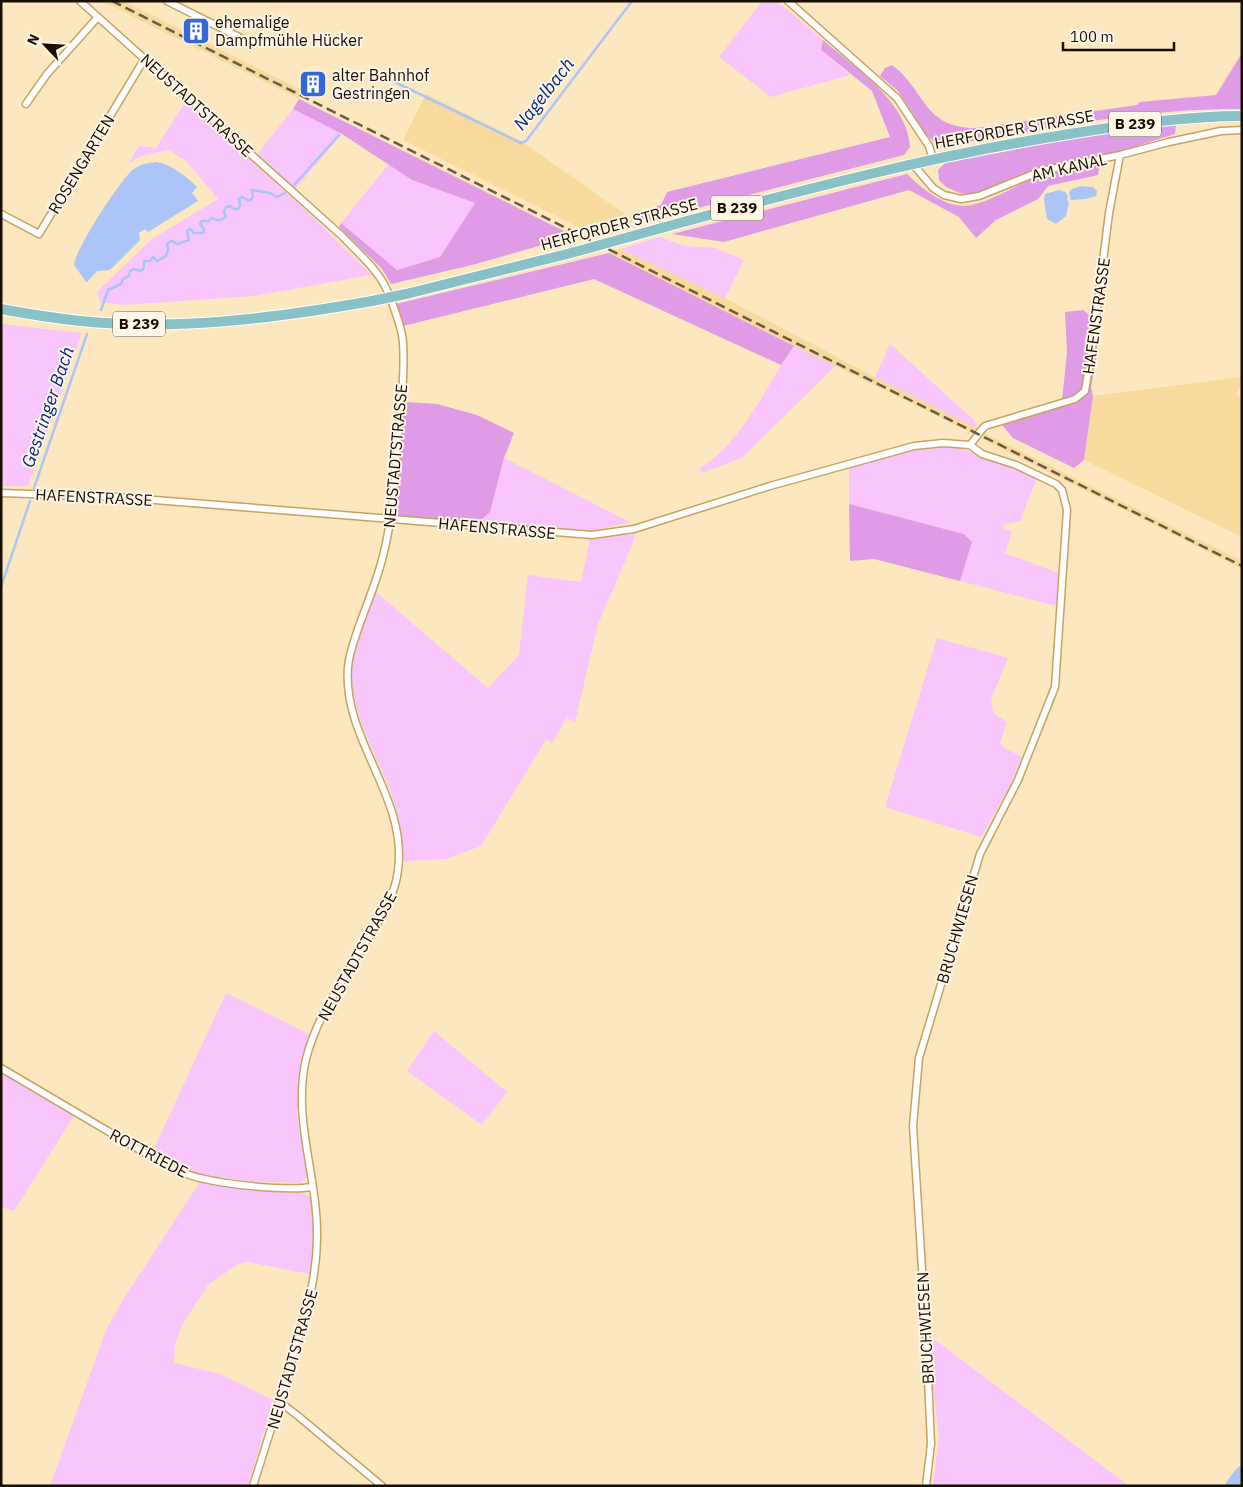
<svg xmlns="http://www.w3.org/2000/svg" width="1243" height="1487" viewBox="0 0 1243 1487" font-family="'IBM Plex Sans',sans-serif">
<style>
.built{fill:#f9da9e}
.green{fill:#f8c5fd}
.forest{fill:#e09be7}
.water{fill:#abc5f8}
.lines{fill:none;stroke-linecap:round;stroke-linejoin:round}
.stream{stroke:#abc5f8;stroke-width:2.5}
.river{stroke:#abc5f8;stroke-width:14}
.street-casing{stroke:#c5a360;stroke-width:9}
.primary-casing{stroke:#fff;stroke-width:12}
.street{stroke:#fff;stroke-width:6}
.primary{stroke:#89c1c6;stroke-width:10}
.rail{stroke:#695b43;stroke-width:2.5;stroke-dasharray:10 5;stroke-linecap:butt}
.primary-bridge-casing{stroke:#fff;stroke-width:12;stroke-linecap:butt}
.primary-bridge{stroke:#89c1c6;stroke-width:10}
.labels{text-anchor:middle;stroke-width:4;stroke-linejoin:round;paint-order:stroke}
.shield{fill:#fdf6e9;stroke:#5d5446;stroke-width:1}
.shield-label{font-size:15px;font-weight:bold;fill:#190f00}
.poi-label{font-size:16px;fill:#190f00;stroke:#fdf6e9;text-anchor:start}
.street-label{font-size:16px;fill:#190f00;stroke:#fdf6e9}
.water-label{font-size:18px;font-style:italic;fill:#042582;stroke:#fdf6e9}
</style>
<rect width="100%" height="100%" fill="#fce7bf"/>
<path class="built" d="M102 1H124L303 91 299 99Z
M426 94 521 141 635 221 590 233 403 140Z
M620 249 725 298 875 377 977 428 976 431 974 434 794 346 609 253Z
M1242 377V383L1236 395 1242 398V537L1084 460 1093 396Z
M984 433 1242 561V569L982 439Z"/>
<path class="green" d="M762 1H777L823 40 821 50 850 75 771 97 719 57Z
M186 101 314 218 371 275 254 296 122 305 100 302 97 292 152 239 218 199 187 162 169 150 141 156 128 164 139 146 156 148Z
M293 109 342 134 295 189 257 154Z
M389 164 412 180 475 203 440 257 396 270 341 223Z
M660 237 684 246 716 248 744 260 725 298 620 249Z
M1 324 82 333 28 486H1Z
M890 344 975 421 977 428 875 377Z
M794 346 835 366 742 458 702 473 699 469C744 441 764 388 794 346Z
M944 446 959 447 1037 478 1020 521 1004 524 1003 528 1012 532 1005 553 1058 573 1057 606 960 581 972 542 964 534 849 504V467L916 449Z
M504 458 630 522 592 531 478 523 490 512Z
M635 534 632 545 598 624 575 722 567 718 552 743 546 740 481 846 446 859 404 861C402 840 400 821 394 801 380 759 349 713 352 668 353 645 369 613 376 592L488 688 519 655 528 575 581 582 590 539Z
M937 638 1008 658 991 699 994 714 1007 722 1000 743 1003 747 1022 757 1009 788 981 837 885 807Z
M226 993 311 1035 301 1062 297 1116 308 1177 300 1183 249 1181 201 1175 179 1169 152 1153Z
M434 1031 507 1092 482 1125 407 1071Z
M1 1071 74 1116 14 1211 1 1207Z
M200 1182 250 1189 299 1191 310 1197 314 1233 310 1274 247 1262 238 1264 208 1285 182 1325 175 1345 174 1363 220 1374 273 1400 248 1486H50L106 1330 124 1298Z
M926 1333 1129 1486H933L939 1437Z"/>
<path class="forest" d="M823 40C854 67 908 102 910 147L904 155 648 221 636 214 661 205 667 192 890 137 872 91 821 50Z
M1242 53V109C1143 108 1046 129 949 145L936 144 926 134 898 91 880 76 885 68 892 65C925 89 923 128 975 128L1137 105 1140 102 1216 95Z
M299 99 574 236 472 265 391 284 382 269 339 227 341 223 397 270 440 257 475 203 412 180 342 134 293 109Z
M1176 125 1175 134 1118 152 1042 167 980 193 962 194 946 187 939 180 938 170 945 163 1095 134Z
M1100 163 1098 175 1048 186 1038 199 996 220 976 238 959 217 909 190 724 242 672 234 907 174C920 187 942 205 962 206 983 207 1020 183 1040 175 1057 168 1082 167 1100 163Z
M609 253 794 346 781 365 594 279 403 326 396 304Z
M1083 310 1092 317 1096 359 1091 388 1093 396 1084 460 1074 468 1013 438 1002 425 1003 416 1062 400 1067 352 1065 312Z
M407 402 437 404 477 415 514 433 504 458 490 512 478 523 393 517 403 413Z
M849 504 964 534 972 542 960 581 874 559 850 561Z"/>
<path class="water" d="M156 162C173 165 184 175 197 187L192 193 198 201 148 232 145 229 139 233 140 240 111 269 109 270 97 271 87 282H86L74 265C75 250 121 178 134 169 141 164 148 163 156 162Z
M1081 186 1093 187 1097 191 1096 196 1086 199 1071 200 1069 192 1072 189Z
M1059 190 1065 192 1068 196 1067 200 1069 203 1066 216 1056 224 1047 219 1044 200 1045 194Z"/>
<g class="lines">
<path class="stream" d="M374 72 521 143 526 141 632 1
M294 185 339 135
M101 310 108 290 121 284 123 279 129 276 130 271 134 269 141 271 144 268V261H150L153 257 157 261 166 256 168 250 167 244 171 241 178 244 189 240 187 231 190 229 194 233H203L204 229 200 224 202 221H208L212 218C217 221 220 221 226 217L224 211 226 207 230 206 234 209H238L240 205 239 199 242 197 250 201 253 197 252 190 270 193 277 197 285 193
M34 488 87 334
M1 587 30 501"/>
<path class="river" d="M1232 1486 1242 1473"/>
<g class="street-casing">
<path id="street" d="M80 1 342 236C357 252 375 267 385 286 391 298 403 331 403 343 405 373 401 405 398 435 395 477 393 519 382 560 376 583 366 606 358 629 354 641 349 654 348 667 342 740 408 796 398 870 395 897 380 919 366 942 343 979 317 1016 306 1059 292 1119 318 1177 317 1237 317 1277 306 1314 294 1353 281 1397 267 1442 253 1486
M167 1 247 41
M788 1 897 98 929 146 933 159
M26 104 47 74 98 17
M912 163 933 188 944 195 961 199 979 196 1041 171 1120 155 1169 142 1221 131 1242 130
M1 214 39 234 145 58
M979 433 985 426 1075 399 1085 391 1092 349 1109 213 1120 155
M1 493 117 497 592 535 634 529 770 486 914 446 943 443 970 445 977 436
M1 1068 167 1166C178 1170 189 1176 200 1178 229 1185 284 1191 313 1187
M280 1402 298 1416 382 1486
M926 1486 931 1444 926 1333 913 1126 919 1058 980 854 1018 780 1055 687 1067 510 1062 490 1056 484 1016 465 982 454 970 445"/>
</g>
<g class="primary-casing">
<path id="primary" d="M676 224C806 189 936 155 1069 134 1126 125 1184 116 1242 116
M406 294 571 253
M1 309C28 314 54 318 80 321 178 331 276 318 372 301"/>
</g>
<use href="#street" class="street"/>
<use href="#primary" class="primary"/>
<path class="rail" d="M112 1 1242 566"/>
<g class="primary-bridge-casing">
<path id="primary-bridge" d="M571 253 676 224
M372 301 406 294"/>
</g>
<use href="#primary-bridge" class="primary-bridge"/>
</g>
<defs>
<g id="building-square" transform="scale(1.4375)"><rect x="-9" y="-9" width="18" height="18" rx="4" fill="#3667d7" stroke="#fdf6e9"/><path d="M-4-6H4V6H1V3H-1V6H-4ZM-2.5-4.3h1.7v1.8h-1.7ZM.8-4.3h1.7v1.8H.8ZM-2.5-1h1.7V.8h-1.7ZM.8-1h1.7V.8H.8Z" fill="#fff"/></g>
</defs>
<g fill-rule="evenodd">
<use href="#building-square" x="196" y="31"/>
<use href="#building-square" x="313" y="84"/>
</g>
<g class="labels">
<g class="shield">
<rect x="1109" y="111.5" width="52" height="25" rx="4"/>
<rect x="711" y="195.5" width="52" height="25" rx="4"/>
<rect x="113" y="311.5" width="52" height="25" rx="4"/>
</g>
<g class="shield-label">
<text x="1135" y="129">B 239</text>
<text x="737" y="213">B 239</text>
<text x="139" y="329">B 239</text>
</g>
<g class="poi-label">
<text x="215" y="28">ehemalige<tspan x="215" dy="18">Dampfmühle Hücker</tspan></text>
<text x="332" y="81">alter Bahnhof<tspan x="332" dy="18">Gestringen</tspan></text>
</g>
<g class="street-label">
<text transform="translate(197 105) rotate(42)" y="6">NEUSTADTSTRASSE</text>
<text transform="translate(1014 129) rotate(-10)" y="6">HERFORDER STRASSE</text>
<text transform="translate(81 164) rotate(-59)" y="6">ROSENGARTEN</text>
<text transform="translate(1069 167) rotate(-13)" y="6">AM KANAL</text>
<text transform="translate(619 224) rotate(-15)" y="6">HERFORDER STRASSE</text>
<text transform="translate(1096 316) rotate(-82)" y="6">HAFENSTRASSE</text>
<text transform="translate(395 456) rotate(-85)" y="6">NEUSTADTSTRASSE</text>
<text transform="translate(94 497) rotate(3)" y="6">HAFENSTRASSE</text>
<text transform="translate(497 528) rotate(5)" y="6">HAFENSTRASSE</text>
<text transform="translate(957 929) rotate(-74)" y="6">BRUCHWIESEN</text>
<text transform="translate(357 956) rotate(-61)" y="6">NEUSTADTSTRASSE</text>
<text transform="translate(149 1153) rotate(28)" y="6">ROTTRIEDE</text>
<text transform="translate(925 1328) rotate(-93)" y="6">BRUCHWIESEN</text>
<text transform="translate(292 1359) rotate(-74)" y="6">NEUSTADTSTRASSE</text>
</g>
<g class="water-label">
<text transform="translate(544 94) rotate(-52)" y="6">Nagelbach</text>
<text transform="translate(48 407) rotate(-71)" y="6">Gestringer Bach</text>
</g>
</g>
<rect width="1243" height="1487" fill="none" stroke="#190f00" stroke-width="5"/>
<g transform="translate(45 45) rotate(295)" stroke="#fdf6e9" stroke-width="4" paint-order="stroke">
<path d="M0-4L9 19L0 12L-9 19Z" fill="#190f00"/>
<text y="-8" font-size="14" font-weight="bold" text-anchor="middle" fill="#190f00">N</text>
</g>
<path d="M1063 42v8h111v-8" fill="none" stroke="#190f00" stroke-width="2.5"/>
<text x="1070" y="42" font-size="15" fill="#190f00" stroke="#fdf6e9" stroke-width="4" paint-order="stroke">100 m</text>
</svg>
